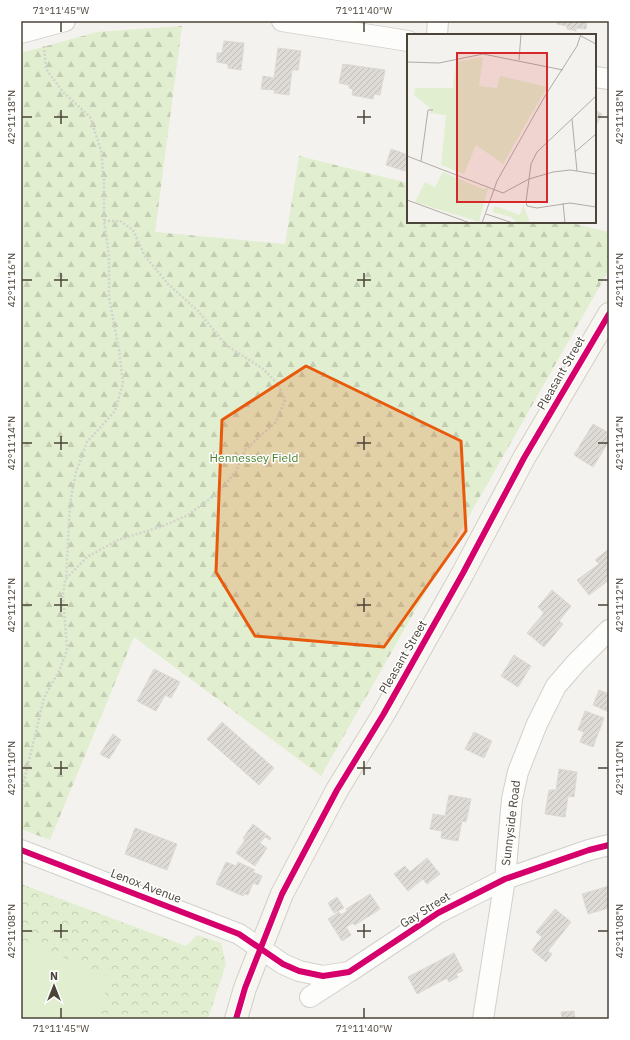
<svg xmlns="http://www.w3.org/2000/svg" width="630" height="1040" viewBox="0 0 630 1040" font-family="'IBM Plex Sans',sans-serif">
<style>
.forest{fill:url(#forest-firs)}
.park{fill:url(#park-crowns)}
.garden{fill:#e1eecf}
.building{fill:url(#building-hatch);stroke:#dcd9d4}
.lines{fill:none;stroke-linecap:round;stroke-linejoin:round}
.street-casing{stroke:#d2d0cb;stroke-width:22}
.secondary-casing{stroke:#d3cfc5;stroke-width:24}
.path{stroke:#d3d2cc;stroke-width:2.5;stroke-dasharray:2 2;stroke-linecap:butt}
.street{stroke:#fdfdfc;stroke-width:20}
.secondary{stroke:#f7f6f1;stroke-width:22}
.cycleway-casing{stroke:#fff;stroke-width:8}
.cycleway{stroke:#d6006c;stroke-width:6}
.marked{fill:#e8590c;fill-opacity:0.2;stroke:#e8590c;stroke-width:3;stroke-linejoin:round}
.ticks{fill:none;stroke:#4b4439;stroke-width:1.5}
.labels{text-anchor:middle;stroke-width:3;stroke-linejoin:round;paint-order:stroke}
.street-label{font-size:12px;fill:#4b4439;stroke:#fff}
.park-label{font-size:12px;fill:#4a7f2a;stroke:#fff}
.inset-road{fill:none;stroke:#b0aca6;stroke-width:1}
.view{fill:#d62828;fill-opacity:0.15;stroke:#d62828;stroke-width:2}
.inset-edge{fill:none;stroke:#4b4439;stroke-width:2}
.neatline{fill:none;stroke:#4b4439;stroke-width:1.5}
.ticks-label{font-size:10px;text-anchor:middle;fill:#4b4439}
</style>
<defs>
<pattern id="forest-firs" width="22" height="20" patternUnits="userSpaceOnUse"><rect width="22" height="20" fill="#e1eecf"/><path d="M5 1l3.5 6h-7zM16 11l3.5 6h-7z" fill="#c3cdb2"/></pattern>
<pattern id="park-crowns" width="20" height="18" patternUnits="userSpaceOnUse"><rect width="20" height="18" fill="#e1eecf"/><path d="M2 6a3 3 0 1 1 6 0M12 15a3 3 0 1 1 6 0" fill="none" stroke="#c3cdb2"/></pattern>
<pattern id="building-hatch" width="6" height="6" patternUnits="userSpaceOnUse"><rect width="6" height="6" fill="#dedbd6"/><path d="M-1 1l2-2M0 6l6-6M5 7l2-2" fill="none" stroke="#c0bdb8"/></pattern>
</defs>
<rect width="100%" height="100%" fill="#f4f2ee"/>
<path class="forest" d="M182 26 155 232 285 244 299 156 408 183V222H568L609 232V270L321 776 134 637 50 840 21 829V53L97 32Z"/>
<path class="park" d="M21 884 186 946 197 935 221 943 226 964 208 1019H21Z"/>
<path class="garden" d="M21 940 111 977 105 994 92 1019H21Z"/>
<path class="building" d="M557 21H587L586 29 576 28V31L567 29V26L557 24Z
M224 41 244 43 241 70 228 68V64L217 62V53H222Z
M278 48 301 51 298 70H292L289 95 274 93 275 90 261 89 263 76 274 78Z
M343 64 385 70 380 95 374 94 373 99 352 95 353 89 349 88V85L339 83Z
M595 110 602 114 595 127Z
M391 149 408 155V160L405 171 386 165Z
M593 424 609 433V441L593 467 574 455Z
M609 549V580L589 595 577 580 599 564 595 560Z
M552 590 571 606 559 621 563 624 544 647 527 633 544 613 538 607Z
M514 655 531 666 518 687 501 676Z
M154 669 180 682 171 698 165 695 156 711 137 701Z
M599 690 609 694V712L593 705Z
M585 711 604 718 593 747 580 742 584 732 578 730Z
M222 722 274 768 259 785 207 739Z
M474 732 492 741 484 758 465 749Z
M113 734 121 740 109 759 100 754Z
M559 769 577 772 574 797 568 796 565 817 545 814 549 790H556Z
M449 795 471 799 466 822 462 821 458 841 441 838 442 831 430 829 433 814 445 816Z
M253 824 271 838 270 840 265 837 260 843 267 848 255 866 236 853 245 840 243 838Z
M135 828 177 844 167 870 125 854Z
M427 858 440 874 427 884 423 879 408 891 394 874 405 866 410 872Z
M226 862 236 866 238 862 255 870 253 872 262 876 258 885 253 883 248 895 244 894 243 896 216 884Z
M609 886V908L588 914 582 894Z
M370 894 380 909 355 925 353 923 346 927 351 935 342 941 328 919 339 912 341 915 347 911 346 909Z
M337 897 344 908 334 913 328 903Z
M555 909 571 922 548 951 552 954 546 962 532 950 542 937 536 932Z
M454 953 463 971 456 974 458 977 449 982 447 978 417 994 408 977Z
M574 1011 575 1019H562L561 1012Z"/>
<g class="lines">
<g class="street-casing">
<path id="street" d="M282 21 408 41
M21 33 65 21
M437 35 438 21
M595 77 609 79
M21 850 239 934 283 964 299 971 323 976 349 972 438 913 505 879 589 850 609 845
M310 997 344 975
M483 1019 505 879 512 799 518 772 537 724 556 686 576 663 609 630"/>
</g>
<g class="secondary-casing">
<path id="secondary" d="M236 1019 245 988 282 894 337 790 383 715 463 573 524 458 609 314"/>
</g>
<path class="path" d="M44 46 46 69 63 92 90 117 101 150 104 181V221L109 255V297L119 350 123 383 115 411 87 442 76 472 70 503 66 579
M21 794 44 698 60 669 67 650 63 595 65 580 87 557 118 540 163 526 188 515 219 492 236 471 245 450 276 422 285 400 278 384 263 369 226 345 198 311 168 284 145 256 133 230 120 221H104"/>
<use href="#street" class="street"/>
<use href="#secondary" class="secondary"/>
<g class="cycleway-casing">
<path id="cycleway" d="M21 850 239 934 283 964 299 971 323 976 349 972 438 913 505 879 589 850 609 845
M236 1019 245 988 282 894 337 790 383 715 463 573 524 458 609 314"/>
</g>
<use href="#cycleway" class="cycleway"/>
</g>
<path class="marked" d="M306 366 461 441 466 531 384 647 255 636 216 572 222 420Z"/>
<path class="ticks" d="M61 22V32M364 22V32M61 110V124M364 110V124M22 117H32M54 117H68M357 117H371M598 117H608M61 273V287M364 273V287M22 280H32M54 280H68M357 280H371M598 280H608M61 436V450M364 436V450M22 443H32M54 443H68M357 443H371M598 443H608M61 598V612M364 598V612M22 605H32M54 605H68M357 605H371M598 605H608M61 761V775M364 761V775M22 768H32M54 768H68M357 768H371M598 768H608M61 924V938M364 924V938M22 931H32M54 931H68M357 931H371M598 931H608M61 1008V1018M364 1008V1018"/>
<g class="labels">
<g class="street-label">
<text transform="translate(561 373) rotate(-60)" y="4">Pleasant Street</text>
<text transform="translate(403 657) rotate(-60)" y="4">Pleasant Street</text>
<text transform="translate(511 823) rotate(-83)" y="4">Sunnyside Road</text>
<text transform="translate(146 886) rotate(21)" y="4">Lenox Avenue</text>
<text transform="translate(425 910) rotate(-32)" y="4">Gay Street</text>
</g>
<g class="park-label">
<text x="254" y="462">Hennessey Field</text>
</g>
</g>
<g transform="translate(407 34)">
<rect width="189" height="189" fill="#f4f2ee"/>
<path d="M76 23 72 52 90 54 93 42 140 53 96 130 69 111 57 140 34 131 39 81 23 79V74L7 61 8 54H46L49 28ZM116 170 123 189H111L104 183 85 178 88 172 113 181Z" fill="#e1eecf"/>
<path d="M36 138 76 155 81 154 72 188 8 168 18 148 28 153Z" fill="#e1eecf"/>
<path d="M45 151 66 159 61 168 52 174 36 172Z" fill="#e1eecf"/>
<path class="inset-road" d="M174 2 189 10M112 26 114 0M0 28 32 29 76 20 156 36M189 62 130 118 124 130 119 168 120 172 130 174 163 169 189 173M165 85 170 137M168 118 189 100M0 122 96 159 122 145 146 138 163 136 189 140M14 127 21 76H26M0 166 63 189M156 169 158 189M79 180 106 189M75 189 90 147 138 62 170 12 174 0"/>
<path class="view" d="M50 19H140V168H50Z"/>
<rect width="189" height="189" class="inset-edge"/>
</g>
<rect width="630" height="1040" fill="none" stroke="#ffffff" stroke-width="44"/>
<g transform="translate(54 986)" stroke="#ffffff" stroke-width="3" paint-order="stroke">
<path d="M0-3L7 15L0 10L-7 15Z" fill="#4b4439"/>
<text y="-6" font-size="11" font-weight="bold" text-anchor="middle" fill="#4b4439">N</text>
</g>
<rect x="22" y="22" width="586" height="996" class="neatline"/>
<g class="ticks-label">
<text x="61" y="14">71°11'45"W</text>
<text x="364" y="14">71°11'40"W</text>
<text transform="translate(11 117) rotate(-90)" y="4">42°11'18"N</text>
<text transform="translate(619 117) rotate(-90)" y="4">42°11'18"N</text>
<text transform="translate(11 280) rotate(-90)" y="4">42°11'16"N</text>
<text transform="translate(619 280) rotate(-90)" y="4">42°11'16"N</text>
<text transform="translate(11 443) rotate(-90)" y="4">42°11'14"N</text>
<text transform="translate(619 443) rotate(-90)" y="4">42°11'14"N</text>
<text transform="translate(11 605) rotate(-90)" y="4">42°11'12"N</text>
<text transform="translate(619 605) rotate(-90)" y="4">42°11'12"N</text>
<text transform="translate(11 768) rotate(-90)" y="4">42°11'10"N</text>
<text transform="translate(619 768) rotate(-90)" y="4">42°11'10"N</text>
<text transform="translate(11 931) rotate(-90)" y="4">42°11'08"N</text>
<text transform="translate(619 931) rotate(-90)" y="4">42°11'08"N</text>
<text x="61" y="1032">71°11'45"W</text>
<text x="364" y="1032">71°11'40"W</text>
</g>
</svg>
